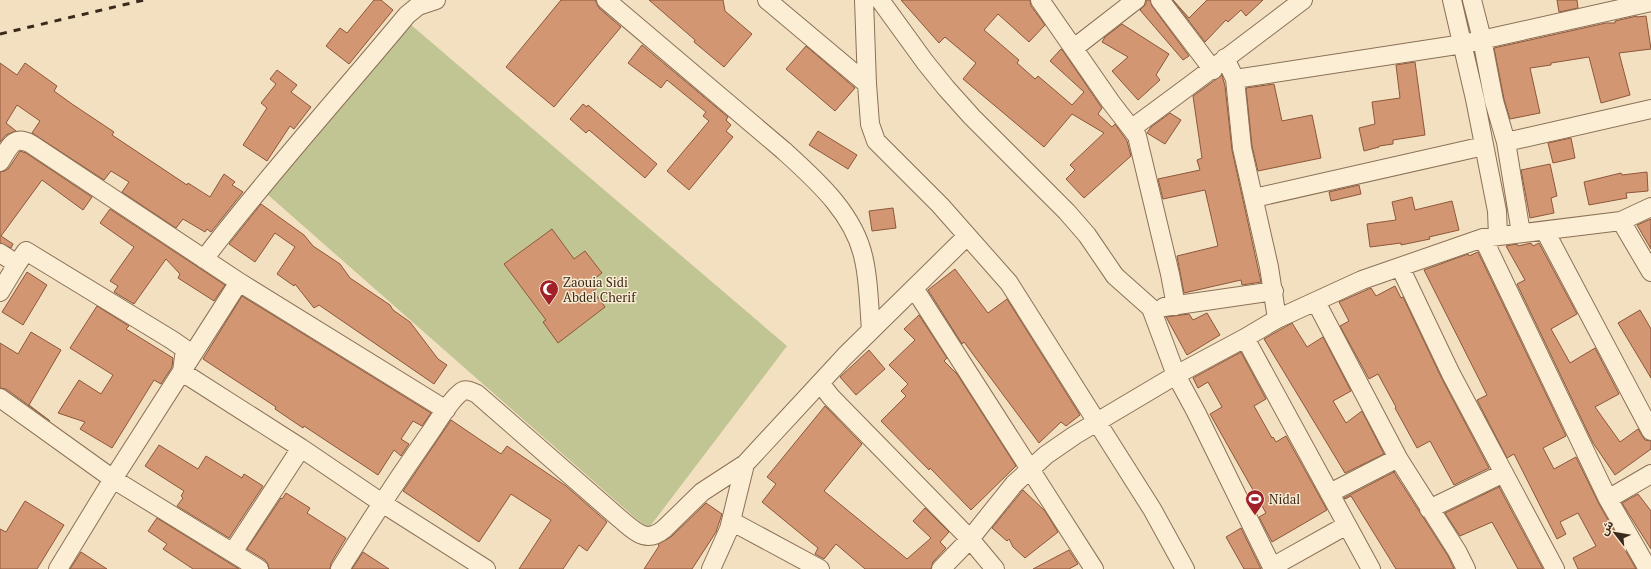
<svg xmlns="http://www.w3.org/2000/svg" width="1651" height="569" viewBox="0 0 1651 569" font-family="'PT Serif','Noto Sans Arabic',serif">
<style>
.cemetery{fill:#c1c593}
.building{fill:#d39673;stroke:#8d573a}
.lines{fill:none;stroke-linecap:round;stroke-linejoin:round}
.minor-casing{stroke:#8c7056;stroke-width:20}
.minor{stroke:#fbeed4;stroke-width:18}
.rail{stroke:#3b291c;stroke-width:3;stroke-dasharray:7 7;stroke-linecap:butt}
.labels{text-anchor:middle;stroke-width:3;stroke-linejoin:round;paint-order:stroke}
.poi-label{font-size:13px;fill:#3b291c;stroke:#f8ebd0;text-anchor:start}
</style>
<rect width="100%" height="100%" fill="#f2e0c0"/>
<path class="cemetery" d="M410 24 787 346 648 529 267 194Z"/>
<path class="building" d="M374 0H381L393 10 349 64 326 46 340 28 347 33Z
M561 0H595L599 8 621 27 554 107 506 67Z
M649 0H723L725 11 752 34 724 67 694 42 695 40Z
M901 0H1030L1031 6 1045 25 1029 42 998 14 984 30 1019 60 1017 63 1035 79 1038 76 1072 105 1084 92 1050 61 1061 49 1063 51 1102 108 1098 114 1112 127 1115 124 1127 141 1131 156 1084 198 1066 179 1075 170 1070 165 1104 133 1072 114 1044 147 963 79 976 63 945 37 939 43Z
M1146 0H1150L1152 6 1189 56 1183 60 1140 10 1146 4Z
M1173 0 1189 18 1207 0H1263L1246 16 1241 10 1228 22 1226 20 1205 42Z
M1557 0H1577L1578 8 1559 12Z
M1637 16V17L1646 16 1651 49 1619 53 1630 95 1601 103 1589 57 1551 63V65L1530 68 1540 113 1510 119 1504 99 1494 48 1606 23H1615V21Z
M1122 24 1169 54 1156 75 1160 80 1138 100 1112 71 1128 57 1102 42 1105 37Z
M642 45 728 117 726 120 731 125 726 131 733 137 689 190 667 171 709 121 703 116 706 112 667 80 661 88 628 63Z
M806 46 855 88 835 111 786 69Z
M1415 62 1425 135 1393 140V144L1379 146V147L1364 151 1359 128 1375 124 1372 102 1400 98 1396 65Z
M0 63 17 75 25 63 57 86 54 91 72 104 114 132 112 135 187 185 188 183 210 197 224 174 235 182 232 185 243 192 211 232 207 229 205 232 183 219 176 228 122 192 129 182 111 171 104 180 32 133 40 121 17 105 6 123 16 131 6 135 0 142Z
M277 70 297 85 291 92 311 107 294 129 290 126 267 161 243 145 267 108 261 103 276 84 270 79Z
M1222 75 1225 86 1232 150 1261 282 1242 285 1241 280 1184 293 1177 256 1218 246 1205 190 1163 199 1158 179 1200 170 1197 160 1202 158 1193 96Z
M1274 84 1282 121 1312 115 1321 158 1258 171 1252 146 1246 88Z
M583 104 587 107 588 105 657 164 645 178 589 130 586 133 570 119Z
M1170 113 1181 120 1165 144 1147 133 1151 127Z
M818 131 857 155 848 169 809 145Z
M1571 138 1575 158 1553 163 1548 143Z
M20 151 26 153 92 197 83 210 42 180 1 236 13 244 11 248 0 243V172L5 171 9 168Z
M1550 164 1557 196 1551 198 1554 213 1530 218 1521 170Z
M1647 172 1648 191 1626 193 1627 198 1589 205 1584 182 1621 173 1622 175Z
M1359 185 1361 194 1331 201 1329 192Z
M1412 197 1415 210 1452 201 1459 230 1429 237 1430 239 1401 245V243L1370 247 1367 224 1396 220 1392 202Z
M261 204 304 235 313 246 340 264 350 278 390 305 393 310 410 322 438 359 447 365 434 384 319 305 314 308 295 284 294 286 277 274 295 247 275 233 255 262 229 244Z
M893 208 896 228 872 231 869 211Z
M110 209 225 285 214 301 178 278 180 274 166 259 134 304 114 292 118 286 110 281 134 247 100 223Z
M1651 219V249L1637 225Z
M552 229 574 259 585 251 602 273 594 279 600 286 593 291 605 307 558 343 543 322 546 320 504 264Z
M1531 243 1533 246 1539 243 1577 314 1551 329 1570 363 1595 348 1619 394 1595 407 1620 442 1638 429 1645 440 1651 441V449L1615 475 1593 443 1517 284 1525 280 1506 246 1517 244 1518 246Z
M1478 252 1566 436 1543 448 1554 469 1576 457 1599 504 1636 569H1578L1573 558 1596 546 1578 513 1560 522 1566 534 1557 539 1514 454 1507 458 1477 400 1487 395 1424 270 1468 254 1469 256Z
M955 269 988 313 1007 299 1080 415 1066 426 1061 422 1039 443 964 342 962 344 928 290Z
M27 272 47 285 23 325 2 312Z
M1395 286 1401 298 1403 297 1442 379 1489 468 1454 485 1430 441 1417 448 1395 408 1396 407 1378 374 1369 379 1340 326 1349 321 1339 302 1371 288 1376 296Z
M242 296 431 413 422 426 413 421 401 439 409 444 401 456 394 450 378 475 304 426 303 428 275 409 276 407 203 359Z
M97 306 129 326 126 329 173 358 172 367 161 384 154 380 112 448 80 429 85 422 58 413 79 380 101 394 113 375 70 348Z
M1640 310 1651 329V378L1618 323Z
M1207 313 1220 335 1187 355 1166 317 1189 314 1193 320Z
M919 315 947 358 944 361 957 374 1016 466 971 510 930 468 929 470 881 421 906 396 901 391 908 384 889 365 915 340 904 329Z
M1292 323 1307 347 1323 337 1351 391 1333 401 1346 423 1362 411 1384 454 1345 473 1264 339Z
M31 332 61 350 29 405 50 421 6 389 0 388V343L18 354Z
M869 350 885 369 856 395 840 377Z
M1241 352 1266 399 1254 406 1272 438 1273 437 1276 442 1286 436 1327 510 1272 542 1259 517 1266 513 1210 414 1222 407 1208 382 1198 388 1193 378Z
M825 406 862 444 824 491 907 559 931 538 913 521 925 508 949 532 940 542 946 548 933 562 931 569H865L836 544 824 559 815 554 818 548 762 502 776 484 767 477Z
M451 420 501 454 507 446 566 486 607 522 587 551 579 545 563 569H519L551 520 511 494 479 542 403 491Z
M159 445 198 469 206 456 242 478 244 474 263 486 229 538 177 506 183 498 181 496 184 491 145 466Z
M1394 472 1448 556 1454 569H1396L1351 496 1345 499 1344 498Z
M1499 487 1543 569H1518L1492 522 1460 536 1445 513Z
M1023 490 1045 511 1058 532 1025 558 1013 547 1009 539 1007 541 992 528Z
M286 493 310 508 307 513 346 538 331 563 330 569H269L268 564 265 560 247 549 281 498 282 499Z
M1638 494 1651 511V549L1622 503Z
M25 501 64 525 37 569H0V529L6 532Z
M706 503 722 514 716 532 692 569H644L659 546 658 544 671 537Z
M157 518 239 569H193L163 549 167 544 148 531Z
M1241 528 1261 569H1244L1226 537Z
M1069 550 1078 564 1069 569H1033Z
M81 552 107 569H70Z
M363 552 389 569H352Z"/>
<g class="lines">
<g class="minor-casing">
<path id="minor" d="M606 0 783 150C816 180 855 214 864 260 869 282 869 307 871 330
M767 0 867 84
M864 0 867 84 870 124 876 141 940 205 1009 283 1152 509 1185 569
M880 0 925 62 946 88 972 117 1067 212 1087 235 1115 276 1151 308 1176 375 1196 412 1273 569
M1040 0 1110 101 1137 136 1170 274 1176 306
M1160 0 1213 70
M1452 0 1475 99 1497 211 1498 236
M1472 0 1482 39 1494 101 1506 142 1521 233
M1074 48 1136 0
M1225 58 1235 79 1242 148 1269 267 1277 319
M1235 79 1463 44 1651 2
M1132 128C1190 86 1246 43 1303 0
M1506 142 1651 109
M0 162C9 148 13 134 31 144L239 282 446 410
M1254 198 1484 146
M1621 221 1651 272
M1545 231 1651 431
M967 236 845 356 820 383 831 397 970 539 995 569
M1483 238 1608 499
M0 253 17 264 26 251 172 340 185 349 182 372 301 448 382 503 486 569
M204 259C268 175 339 97 407 15L418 6 436 0
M1400 267 1451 374 1555 569
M914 288 1094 569
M0 292 17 264
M1316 302 1398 458 1457 551 1466 569
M1164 307 1274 291
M1245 338 1371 569
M0 398 113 479 259 569
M1330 493 1398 458
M1429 509 1504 473
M731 521 820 569
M233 552 301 448
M1272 567 1347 525
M58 569 113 479 239 282
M340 569C368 524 397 480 427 437 436 425 449 401 460 393 465 388 471 391 477 394L619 518C634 530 645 545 664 529L702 492 745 464 820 383
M711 569 729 529 745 464
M941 569 970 539 1014 484 1046 455 1075 435 1176 375 1245 338 1277 319 1362 280 1483 238 1621 221 1651 207
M1648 569 1608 499 1651 474"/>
</g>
<use href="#minor" class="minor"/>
<path class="rail" d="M0 34 144 0"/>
</g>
<defs>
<g id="mosque-pin" transform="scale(1)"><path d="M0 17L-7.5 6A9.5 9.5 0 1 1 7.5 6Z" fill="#a02129" stroke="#f8ebd0"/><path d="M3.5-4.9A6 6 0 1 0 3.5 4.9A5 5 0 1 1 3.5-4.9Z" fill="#fff"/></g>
<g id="stadium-pin" transform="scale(1)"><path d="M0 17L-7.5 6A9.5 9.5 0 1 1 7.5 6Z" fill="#a02129" stroke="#f8ebd0"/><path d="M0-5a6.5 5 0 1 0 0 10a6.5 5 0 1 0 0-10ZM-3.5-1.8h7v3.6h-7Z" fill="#fff"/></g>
</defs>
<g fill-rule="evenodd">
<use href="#mosque-pin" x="549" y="289"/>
<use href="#stadium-pin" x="1255" y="499"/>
</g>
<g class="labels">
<g class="poi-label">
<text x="563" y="287">Zaouia Sidi<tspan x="563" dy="15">Abdel Cherif</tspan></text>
<text x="1269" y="504">Nidal</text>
</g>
</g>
<g transform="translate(1615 533) rotate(301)" stroke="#f8ebd0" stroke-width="3" paint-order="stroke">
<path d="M0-3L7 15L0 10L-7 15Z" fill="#3b291c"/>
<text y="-6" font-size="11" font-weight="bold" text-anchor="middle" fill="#3b291c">ش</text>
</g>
</svg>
